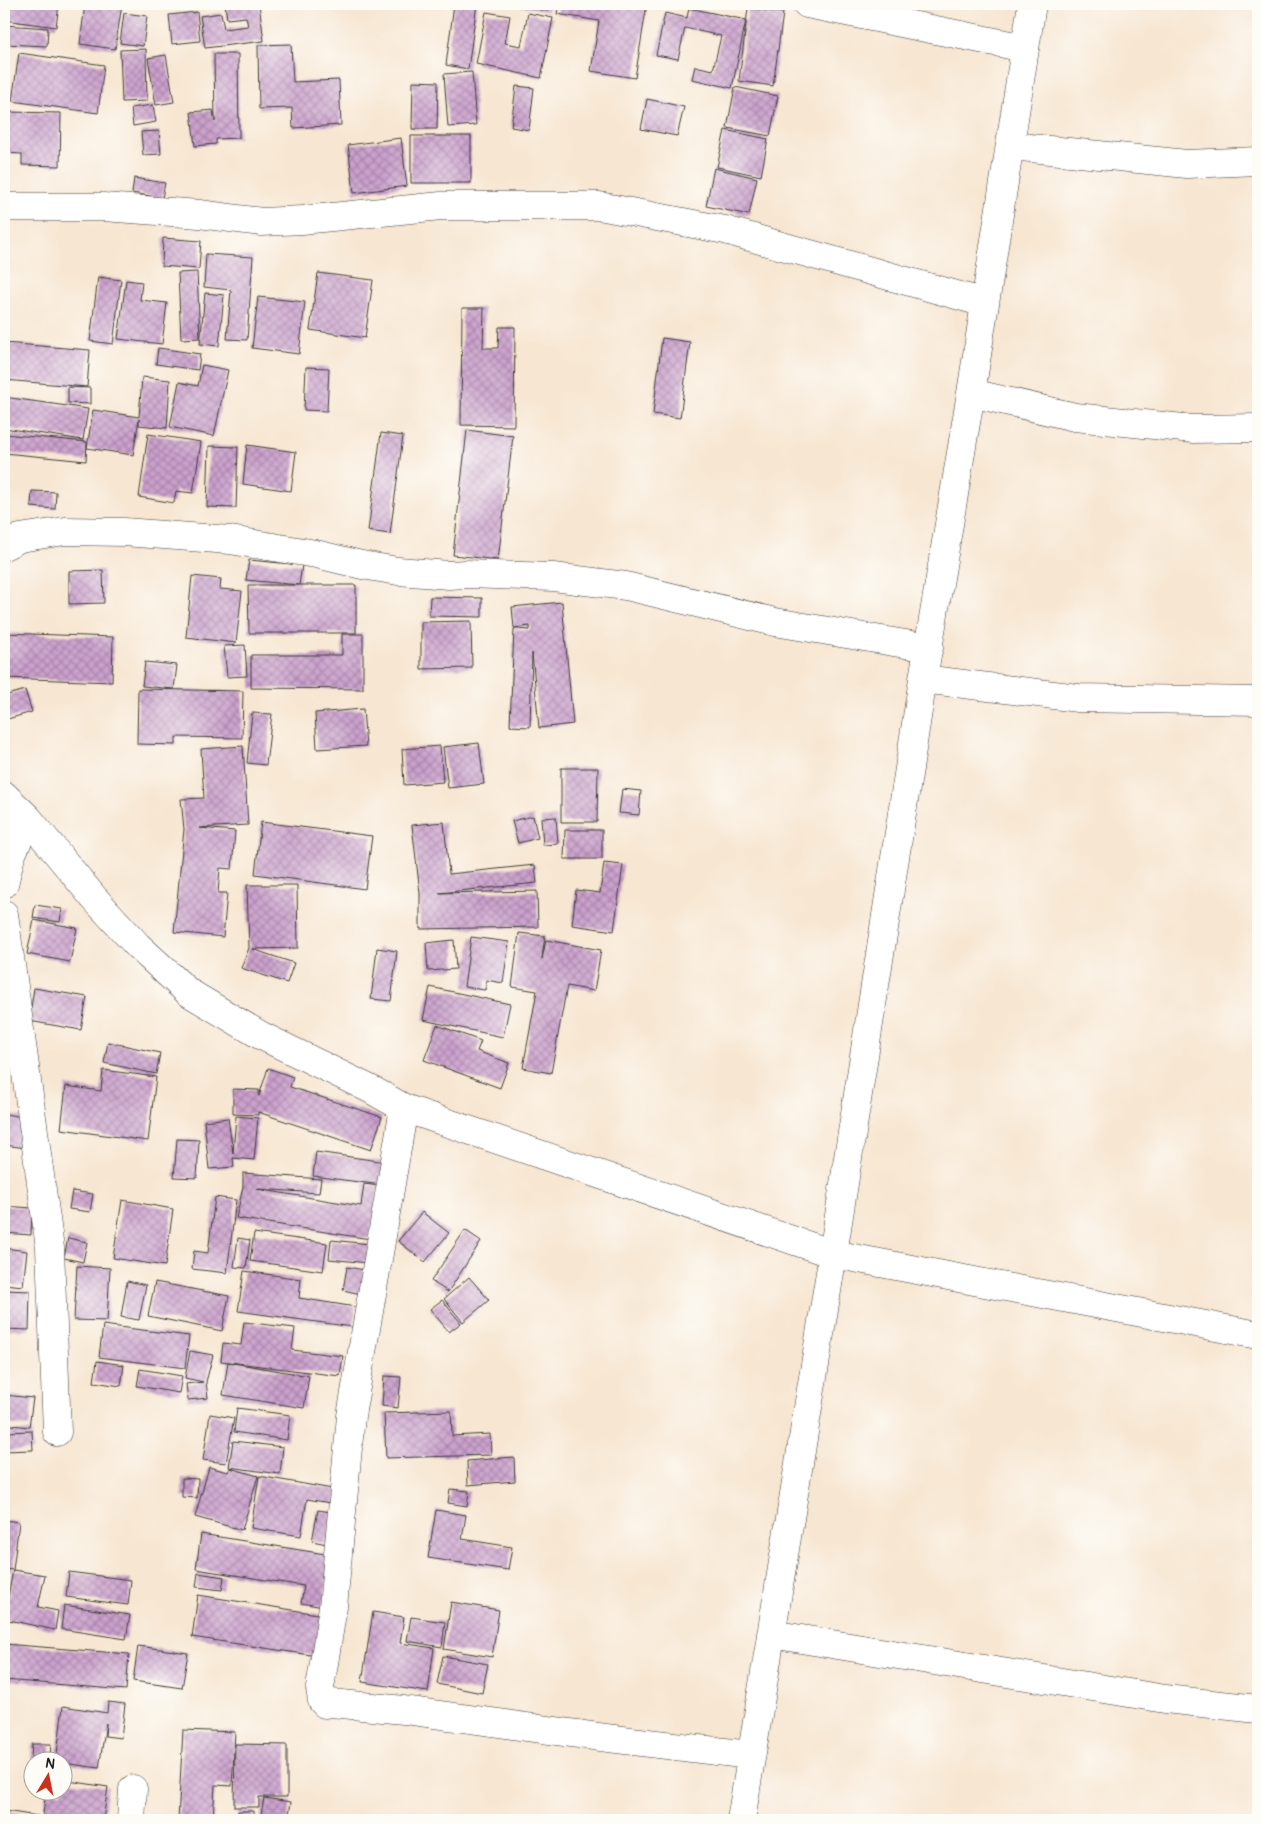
<svg xmlns="http://www.w3.org/2000/svg" width="1262" height="1824" viewBox="0 0 1262 1824" font-family="Pangolin,sans-serif">
<style>
.building{fill:url(#building-cross-hatch)}
.lines{fill:none;stroke-linecap:round;stroke-linejoin:round}
.minor-casing{stroke:#3d3a37;stroke-width:29}
.minor{stroke:#fff;stroke-width:28}
</style>
<defs>
<pattern id="building-cross-hatch" width="8" height="8" patternUnits="userSpaceOnUse" patternTransform="scale(1.25)"><rect width="8" height="8" fill="#cba1cd"/><path d="M0 0l8 8M0 8l8-8" fill="none" stroke="#a482a6"/></pattern>
</defs>
<rect width="100%" height="100%" fill="#fdfcf7"/>
<filter id="ink" filterUnits="userSpaceOnUse"><feTurbulence type="fractalNoise" baseFrequency=".02" numOctaves="2"/><feDisplacementMap in="SourceGraphic" scale="10" xChannelSelector="R" yChannelSelector="G"/><feConvolveMatrix kernelMatrix="1 2 1 2 8 2 1 2 1" color-interpolation-filters="sRGB"/></filter>
<filter id="wash" filterUnits="userSpaceOnUse"><feTurbulence type="fractalNoise" baseFrequency=".0096" numOctaves="4" result="noise"/><feDisplacementMap in="SourceGraphic" scale="20" xChannelSelector="R" yChannelSelector="G"/><feGaussianBlur stdDeviation="1.12" result="paint"/><feColorMatrix in="noise" values="0 0 0 0 0 0 0 0 0 0 0 0 0 0 0 0 0 1.4 0 .05"/><feComposite in="paint" operator="in"/></filter>
<g filter="url(#wash)">
<rect width="100%" height="100%" fill="#f7e6d1"/>
<g id="blocks">
<path class="building" d="M4 4H59L56 27 4 20Z
M85 4H122L115 49 80 44Z
M225 4H259L264 41 205 48 200 16 221 13 224 29 248 26 246 17 227 19Z
M454 4H477L468 69 446 65Z
M508 4H549L548 11Z
M559 4H647L635 78 591 71 599 21 557 14Z
M689 8 746 20 732 88 692 79 695 66 713 70 721 36 685 28 678 59 656 55 665 13 687 18Z
M748 8 783 13 773 86 739 81Z
M197 12 200 41 172 44 169 15Z
M486 12 510 16 505 43 521 46 528 13 553 18 541 78 476 64Z
M124 13 147 16 143 46 120 43Z
M4 25 48 28 47 46 4 44Z
M291 44 293 82 339 80 341 125 293 128 292 108 259 109 258 45Z
M146 49 147 101 122 102 120 50Z
M19 53 104 65 98 113 12 101Z
M214 54H238L239 138 216 139V144L195 146 191 112 213 110 215 122Z
M166 55 174 102 156 105 148 58Z
M472 72 476 125 448 127 444 74Z
M413 81 438 82 437 129H412Z
M516 86 534 88 529 130 511 127Z
M735 87 778 96 770 136 727 128Z
M647 99 684 107 677 136 641 129Z
M153 105 156 122 133 126 131 108Z
M5 112 61 113 60 166 22 165V154L5 153Z
M725 130 768 139 761 176 717 167Z
M159 131 161 154 143 155 141 132Z
M411 136H471V183H411Z
M401 138 407 186 354 193 348 145Z
M714 168 757 178 749 215 706 206Z
M134 178 165 183 162 198 132 193Z
M163 238 201 241 199 269 162 266Z
M206 254 253 257 247 340 227 339 231 290 204 287Z
M197 272 200 338 181 339 178 273Z
M318 273 373 280 365 338 310 330Z
M98 277 121 280 113 344 90 341Z
M126 280 142 282 140 300 167 303 162 344 118 339Z
M205 293 224 295 219 346 200 344Z
M258 297 305 302 299 354 252 348Z
M462 308H484L483 348H498L499 327H515L514 426 461 425Z
M662 338 690 342 680 418 653 414Z
M4 343 90 350 87 387 4 380Z
M158 348 200 354 198 370 156 364Z
M202 365 228 370 214 436 170 427 179 382 198 386Z
M306 367 329 368 327 411 304 410Z
M142 377 170 380 167 428 139 425V419L133 455 87 448 93 410 139 417Z
M68 387 90 388V404L68 403Z
M4 397 88 409 83 440 4 428Z
M467 430 513 436 498 560 453 555Z
M381 433 403 436 390 534 368 531Z
M4 434 87 442 86 461 4 453Z
M148 434 201 442 193 493 176 491 174 503 139 497Z
M247 445 296 452 291 491 243 484Z
M209 446 238 447 236 508 207 507Z
M32 491 56 492 55 509 31 507Z
M249 560 302 565 299 585 246 580Z
M103 570 104 603 69 604V571Z
M192 576 221 579 220 589 242 591 236 643 186 637Z
M248 585H356V633H249Z
M430 597 482 598V617L429 616Z
M562 602 573 724 539 728 532 653 530 727 510 726 514 629 530 630V626L514 628 512 607Z
M471 621 472 668 421 669V622Z
M4 633 113 637 112 682 4 678Z
M342 634H363V689L251 688V655H342Z
M245 645 247 676 227 677 224 646Z
M145 662 177 665 174 689 142 686Z
M138 689 243 691 242 738 176 737V745L137 744Z
M25 690 32 712 4 720V696Z
M363 709 366 746 317 749 315 713Z
M252 713 272 714 266 765 247 763Z
M479 743 484 784 448 788 443 747Z
M243 746 248 825 199 828 235 831 232 869 220 868 218 893H227L223 937 174 932 184 829 181 799 204 798 201 749Z
M440 746 443 782 404 785 402 749Z
M561 768H598L597 822H561Z
M622 789 641 791 639 815 619 813Z
M533 816 538 838 518 843 512 821Z
M556 817 558 844 543 845 541 818Z
M261 822 372 836 365 889 255 874Z
M444 822 449 874 535 865 537 883 439 893 537 891 538 927 420 929V893L412 825Z
M565 830H602V859H564Z
M604 863 623 865 614 931 572 925 576 890 600 893Z
M247 885H297L298 948 252 949 294 963 287 983 241 968 249 948Z
M35 905 62 909 60 922 33 918Z
M34 920 77 928 70 962 27 954Z
M519 933 545 936 542 959 546 940 601 950 594 991 567 986 551 1073 523 1068 537 991 512 987Z
M471 937 509 942 503 983 486 980 485 990 464 987Z
M454 940 456 969 428 971 426 943Z
M377 948 397 951 391 1001 371 999Z
M430 987 510 1004 503 1037 423 1020Z
M34 988 87 997 81 1030 29 1021Z
M437 1025 481 1041 477 1051 509 1063 500 1088 424 1060Z
M108 1042 160 1053 156 1074 104 1063Z
M268 1068 293 1077 290 1087 382 1117 371 1150 258 1112V1115L233 1114V1089L259 1090V1096Z
M103 1070 156 1077 148 1141 61 1129 66 1086 101 1091Z
M4 1114 30 1118 26 1148 4 1145Z
M236 1116 258 1118 254 1160 233 1158 234 1167 209 1169 204 1121 228 1118 233 1153Z
M177 1139 199 1140 197 1178 174 1177Z
M316 1152 386 1162 382 1185 313 1176Z
M243 1173 321 1179 319 1193 257 1189 361 1206 364 1184 379 1186 370 1239 236 1218 243 1187Z
M72 1191 93 1194 90 1212 69 1209Z
M215 1197 236 1200 227 1273 192 1269 194 1251 208 1253Z
M122 1200 173 1209 165 1266 113 1258Z
M4 1206 32 1208 31 1235 4 1233Z
M422 1212 449 1233 425 1262 398 1241Z
M465 1230 481 1241 448 1292 431 1281Z
M254 1233 327 1243 323 1271 250 1261Z
M68 1238 87 1242 83 1262 64 1258Z
M238 1238 250 1240 246 1268 234 1267Z
M331 1240 370 1244 368 1263 329 1259Z
M4 1248 27 1251 23 1286 4 1284Z
M77 1266 110 1268 107 1321 74 1320Z
M347 1267 365 1270 361 1294 343 1290Z
M244 1271 301 1279 299 1298 356 1307 353 1327 238 1311Z
M469 1277 489 1300 463 1322 444 1299Z
M127 1281 146 1285 139 1320 121 1317Z
M155 1282 229 1296 222 1331 148 1316Z
M4 1290 30 1291 29 1330 4 1329Z
M442 1300 461 1323 449 1332 430 1309Z
M244 1322 295 1328 292 1350 343 1356 340 1376 221 1361 223 1343 241 1345Z
M103 1325 189 1336 185 1368 99 1357Z
M190 1351 213 1355 206 1382 208 1398 188 1400 186 1384 203 1382 185 1378Z
M97 1361 124 1365 121 1386 94 1382Z
M228 1362 309 1376 304 1408 223 1395Z
M140 1369 182 1376 179 1393 137 1386Z
M384 1376 401 1377 398 1408 382 1406Z
M4 1395 33 1398 29 1427 4 1424Z
M237 1408 290 1415 287 1440 234 1432Z
M451 1411 452 1436 490 1434 491 1455 386 1458 384 1413Z
M210 1414 234 1418 226 1463 203 1460Z
M32 1431 33 1450 4 1451V1432Z
M233 1441 283 1447 280 1474 229 1467Z
M514 1457 515 1481 468 1485 467 1461Z
M209 1467 228 1472 230 1468 258 1476 242 1530 195 1517Z
M259 1476 338 1490 336 1504 307 1499 301 1536 251 1528Z
M182 1478 198 1479 197 1498 182 1497Z
M450 1489 469 1491 467 1506 448 1503Z
M318 1510 338 1513 332 1545 312 1541Z
M436 1510 466 1515 462 1539 512 1547 508 1570 428 1558Z
M4 1520 19 1522 13 1570 45 1575 38 1607 58 1611 55 1630 4 1619 13 1570 4 1569Z
M201 1534 331 1555 323 1607 301 1603 304 1586 196 1569Z
M69 1572 131 1580 128 1605 66 1597Z
M198 1573 224 1577 222 1590 196 1587Z
M198 1595 324 1615 317 1656 192 1637Z
M451 1602 499 1610 492 1657 444 1649Z
M64 1605 130 1615 126 1639 61 1629Z
M373 1612 404 1617 400 1643 434 1648 428 1692 362 1682Z
M411 1617 445 1622 442 1647 407 1641Z
M4 1644 129 1654 126 1690 4 1680Z
M138 1646 188 1653 182 1688 133 1681Z
M443 1656 488 1664 482 1693 437 1684Z
M108 1702 125 1704 121 1738 105 1736 106 1723 99 1768 56 1762 63 1706 107 1713Z
M183 1730 235 1732 232 1786 215 1785 213 1820H178Z
M32 1744H51L50 1759H31Z
M235 1744 287 1745V1797H259V1807H234Z
M62 1780 108 1787 103 1820H42L46 1792H62Z
M264 1798 291 1802 288 1820H260Z
M4 1811 38 1816 37 1820H4Z
M238 1811H254V1820H238Z"/>
</g>
</g>
<g filter="url(#ink)">
<use href="#blocks" fill-opacity="0" stroke="#3d3a37" stroke-width="1"/>
<g class="lines">
<g class="minor-casing">
<path id="minor" d="M807 4 1025 48
M1010 146 1187 164 1258 161
M4 207H103L199 214 262 222 302 220 441 206H599L725 230 985 303
M971 393 1075 417 1193 429 1258 428
M4 546 20 538 65 531 124 532 230 540 316 554 362 565 398 571 449 575 466 574 553 577 626 586 775 622 929 648
M923 679 1078 698 1258 701
M4 795 28 818 94 898 138 946 188 992 260 1035 372 1090 404 1108 833 1254 1258 1335
M4 884 11 856 28 818
M4 914 50 1248 57 1432
M404 1108 351 1416 333 1607 320 1688 322 1701 325 1704 331 1703 404 1710 607 1738 750 1755
M771 1634 1165 1699 1258 1709
M131 1820 133 1789
M741 1820 833 1254 923 679 971 393 1032 4"/>
</g>
<use href="#minor" class="minor"/>
</g>
</g>
<rect width="1262" height="1824" fill="none" stroke="#fdfcf7" stroke-width="20"/>
<g transform="translate(48 1776) rotate(10)"><circle r="24" fill="#fdfcf7" stroke="#a3a29f"/>
<path d="M0-4L9 19L0 12L-9 19Z" fill="#c8321e"/>
<text y="-8" font-size="14" font-weight="bold" text-anchor="middle" fill="#1c1c1c">N</text>
</g>
</svg>
